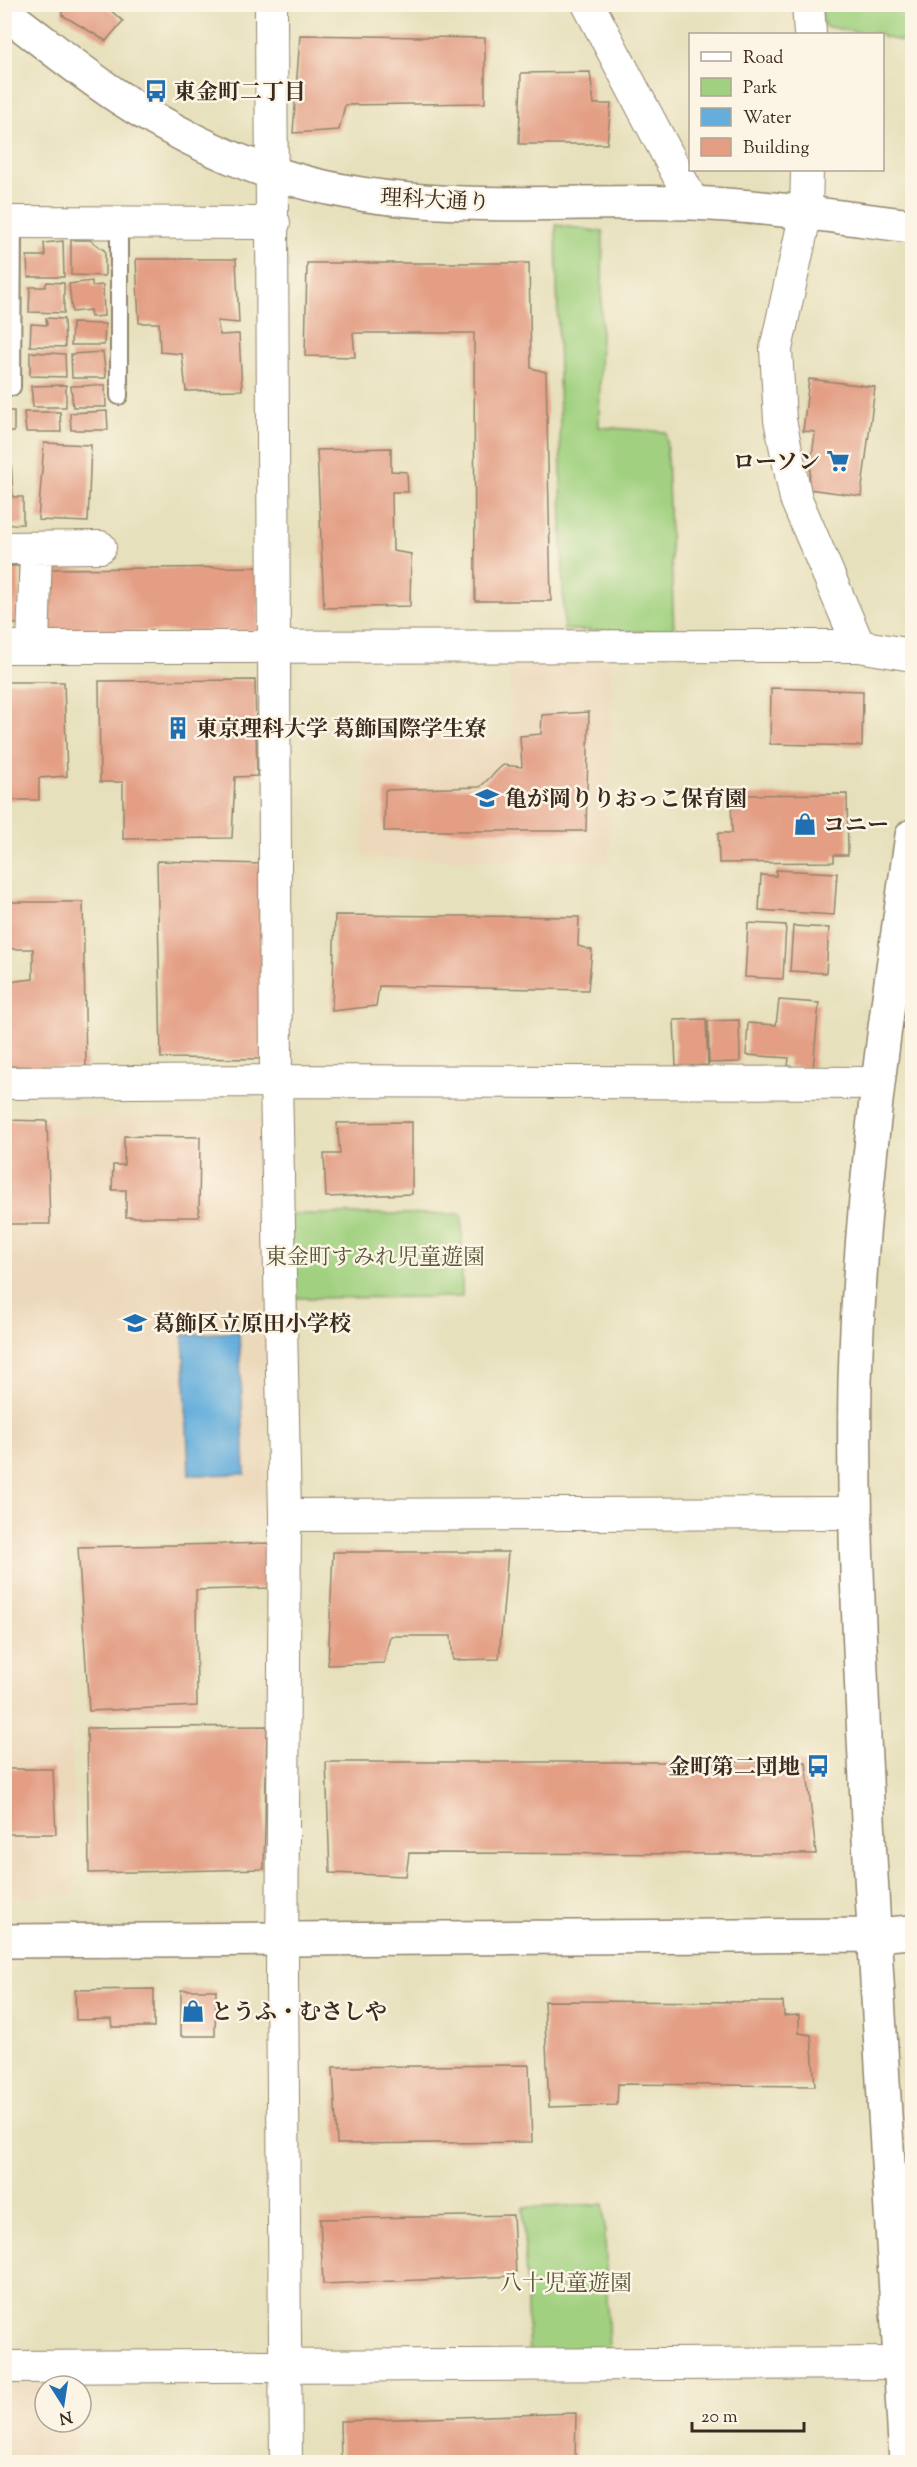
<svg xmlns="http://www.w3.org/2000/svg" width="917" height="2467" viewBox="0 0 917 2467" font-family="'Sorts Mill Goudy','Noto Serif JP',serif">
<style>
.built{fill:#ecd8ba}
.green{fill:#a1d180;stroke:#6e7e4f;stroke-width:1.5}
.water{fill:#65aedc;stroke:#506c7d;stroke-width:1.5}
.building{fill:#e39e84}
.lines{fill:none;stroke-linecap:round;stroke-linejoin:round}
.service-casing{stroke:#91856d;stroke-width:20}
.minor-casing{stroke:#91856d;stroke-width:34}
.tertiary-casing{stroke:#91856d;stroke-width:36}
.service{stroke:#fff;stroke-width:16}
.minor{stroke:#fff;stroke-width:32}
.tertiary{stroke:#fff;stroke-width:33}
.labels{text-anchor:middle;stroke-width:5;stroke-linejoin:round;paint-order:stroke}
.poi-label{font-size:22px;font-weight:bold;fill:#3b2a1e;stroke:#fcf5e5;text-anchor:start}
.street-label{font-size:22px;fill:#3b2a1e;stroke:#fcf5e5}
.park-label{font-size:22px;fill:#545436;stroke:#fcf5e5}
</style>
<rect width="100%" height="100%" fill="#fcf5e5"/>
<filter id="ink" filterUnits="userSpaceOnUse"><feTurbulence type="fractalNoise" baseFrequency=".0167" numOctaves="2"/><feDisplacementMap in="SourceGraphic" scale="12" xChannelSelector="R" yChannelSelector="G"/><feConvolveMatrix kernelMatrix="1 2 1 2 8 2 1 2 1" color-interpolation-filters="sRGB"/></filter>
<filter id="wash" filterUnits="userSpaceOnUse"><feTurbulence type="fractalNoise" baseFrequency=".008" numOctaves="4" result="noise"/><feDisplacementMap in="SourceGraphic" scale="24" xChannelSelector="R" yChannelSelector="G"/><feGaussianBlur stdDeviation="1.35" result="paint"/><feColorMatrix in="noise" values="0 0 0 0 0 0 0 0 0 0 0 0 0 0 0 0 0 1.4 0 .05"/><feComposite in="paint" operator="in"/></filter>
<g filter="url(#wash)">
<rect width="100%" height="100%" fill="#e7e0bc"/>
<path class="built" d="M509 658 611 661 610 862 363 858 365 734 511 738Z
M5 1114 263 1118 268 1528 67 1536 75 1895 5 1897Z
M5 2383H76V2386H45V2422H77L78 2462H5Z"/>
<path class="green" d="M821 5H912V43L883 37 882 34H868L824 26Z
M556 225 603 232 599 427 666 432 674 632 564 630Z
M288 1214H462V1297L287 1298Z
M604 2204 609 2356 529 2357 523 2208Z"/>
<path class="water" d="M239 1332 245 1474 189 1475 183 1335Z"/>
<g id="blocks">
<path class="building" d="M62 4H112L109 9 123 21 106 41 62 15Z
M300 35 485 38V103L345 105 339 130 293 133Z
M590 72 594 104H611L607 144H519L521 73Z
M71 240H90L105 251V276L71 275Z
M63 241 64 277H28L27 256H45L44 243Z
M136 259H236L239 323 217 321 220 335 239 334 242 390 186 391 182 354 160 352 159 323H139Z
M307 263H529L531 368 546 372 551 601H475L474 333H353L355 357 305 356Z
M92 281V286L103 285 104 316 91 317 90 310 72 312 69 284Z
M47 282 64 283V313L29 312 30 287H45Z
M46 318 64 319 65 347 30 346 31 324 47 325Z
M72 323 105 324 104 345H71Z
M30 352 65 354 66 377 30 376Z
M103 352 106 378H72L71 354Z
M809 379 875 387 861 496 808 489 815 432 803 431Z
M66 385V407H33L31 386Z
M105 385 106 407H73L71 386Z
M5 411H14V432H5Z
M107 411 108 430H71L70 413Z
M24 412H60L61 432H26Z
M4 440H10L13 497H23V524L4 525Z
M44 443 91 445 88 522 38 520Z
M391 448V471L407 472 408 492H392L393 551 411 554 410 606 324 608 317 450Z
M4 566H19L20 624H4Z
M260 567 258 631 46 632 48 569Z
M255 680 257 776 235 777 232 838 123 839V782H100L99 681Z
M4 682H64L67 776 39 778V800H4Z
M771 688 863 691 862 746 770 744Z
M589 712 586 831H384L385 790 480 787 503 765 522 767 520 736 541 734 542 715Z
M847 794 848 855H834V862L719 863 718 833H732L731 795Z
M157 861 263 864 269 1059 161 1058Z
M776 870 837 873 834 915 759 910 761 875 776 876Z
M4 902H83L86 1068 4 1066 6 982 33 979V949H4Z
M335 915 579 917 578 946 592 950 588 990 379 986 376 1006 332 1011Z
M748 923 786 925 783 979 745 977Z
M793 926 829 928 826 973 790 971Z
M779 1000 819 1003 813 1069 788 1066 789 1058 746 1055 748 1023 776 1025Z
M706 1019 708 1065 676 1067 674 1020Z
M739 1020 740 1062 709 1063 708 1021Z
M4 1120 47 1121 50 1224H4Z
M412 1122V1194L326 1197 324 1154H340L337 1123Z
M124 1136 200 1137 199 1217H126V1190H112L113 1165H124Z
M270 1543V1588L196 1590 197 1706 89 1711 78 1547Z
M333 1552H508L499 1659 453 1660 451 1636H390L384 1663 328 1665Z
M267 1726 264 1869 89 1873 87 1728Z
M326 1762H806L816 1854 409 1853 406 1876 330 1873Z
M4 1769H53L56 1834H4Z
M154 1989V2027H112L111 2019 76 2020 75 1990Z
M181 1990H216L215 2036H181Z
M544 2001 783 2002 784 2016 799 2015V2033L811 2035 815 2086 618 2084 617 2105 549 2107Z
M529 2065 532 2142 337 2144 333 2067Z
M513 2215 516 2276 323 2284 320 2219Z
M576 2413 575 2462H341L340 2421Z"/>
</g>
</g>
<g filter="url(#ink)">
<use href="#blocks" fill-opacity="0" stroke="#91856d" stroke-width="1.5"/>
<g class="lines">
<g class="service-casing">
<path id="service" d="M119 222V396
M12 387 13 222"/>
</g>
<g class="minor-casing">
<path id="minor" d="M271 4 276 1081 285 1515 282 1975 286 2462
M588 4 693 203
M808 4 810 34
M807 170 806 212 776 349 780 420 796 499 859 646
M4 222 274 223
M4 548 100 547
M4 647 859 646 912 655
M33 647 36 548
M4 1083 276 1081 878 1083
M285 1515 854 1513
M4 2367 900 2363"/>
</g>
<g class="tertiary-casing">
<path id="tertiary" d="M4 12C42 40 78 70 117 96 164 127 222 157 276 174 410 218 554 199 692 203 766 206 839 217 912 226
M4 1941 873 1935 912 1932
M906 2462C893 2228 876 1993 865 1759 859 1633 853 1508 855 1382 860 1199 885 1016 912 836"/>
</g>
<use href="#service" class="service"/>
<use href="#minor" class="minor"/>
<use href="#tertiary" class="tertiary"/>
</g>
</g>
<defs>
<g id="bus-bare" transform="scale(1.8)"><path d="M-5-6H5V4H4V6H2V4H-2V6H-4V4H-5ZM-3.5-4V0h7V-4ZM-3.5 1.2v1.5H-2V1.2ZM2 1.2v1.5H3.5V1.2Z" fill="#1f6fb2" stroke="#fcf5e5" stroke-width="2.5" paint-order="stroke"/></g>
<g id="supermarket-bare" transform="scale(1.8)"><path d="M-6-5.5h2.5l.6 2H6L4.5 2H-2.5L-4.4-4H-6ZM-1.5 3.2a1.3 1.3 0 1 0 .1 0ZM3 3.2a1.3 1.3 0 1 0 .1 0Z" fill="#1f6fb2" stroke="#fcf5e5" stroke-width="2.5" paint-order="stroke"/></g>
<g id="building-bare" transform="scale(1.8)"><path d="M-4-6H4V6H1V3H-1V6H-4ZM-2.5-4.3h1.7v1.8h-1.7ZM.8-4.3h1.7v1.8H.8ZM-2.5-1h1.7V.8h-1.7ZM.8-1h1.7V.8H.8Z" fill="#1f6fb2" stroke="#fcf5e5" stroke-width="2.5" paint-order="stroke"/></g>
<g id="school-bare" transform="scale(1.8)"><path d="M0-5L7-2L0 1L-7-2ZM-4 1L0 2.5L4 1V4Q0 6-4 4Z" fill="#1f6fb2" stroke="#fcf5e5" stroke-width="2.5" paint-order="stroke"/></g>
<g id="shop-bare" transform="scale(1.8)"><path d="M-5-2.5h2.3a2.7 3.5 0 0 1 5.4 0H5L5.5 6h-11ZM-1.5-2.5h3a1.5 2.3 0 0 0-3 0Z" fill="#1f6fb2" stroke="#fcf5e5" stroke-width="2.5" paint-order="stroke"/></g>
</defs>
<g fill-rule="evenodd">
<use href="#bus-bare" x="156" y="91"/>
<use href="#supermarket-bare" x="838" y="461"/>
<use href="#building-bare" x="178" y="728"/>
<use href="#school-bare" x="487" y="798"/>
<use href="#shop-bare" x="805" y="824"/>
<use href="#school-bare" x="135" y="1323"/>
<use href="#bus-bare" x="818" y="1766"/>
<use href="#shop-bare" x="193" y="2011"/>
</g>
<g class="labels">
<g class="poi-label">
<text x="174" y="99">東金町二丁目</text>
<text x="820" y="469" text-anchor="end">ローソン</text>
<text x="196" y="736">東京理科大学 葛飾国際学生寮</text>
<text x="505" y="806">亀が岡りりおっこ保育園</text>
<text x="823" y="832">コニー</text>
<text x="153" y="1331">葛飾区立原田小学校</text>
<text x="800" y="1774" text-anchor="end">金町第二団地</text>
<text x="211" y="2019">とうふ・むさしや</text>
</g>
<g class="street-label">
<text transform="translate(435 199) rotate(3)" y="8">理科大通り</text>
</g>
<g class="park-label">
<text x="375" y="1264">東金町すみれ児童遊園</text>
<text x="566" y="2290">八十児童遊園</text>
</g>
</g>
<rect width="917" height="2467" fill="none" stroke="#fcf5e5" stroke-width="24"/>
<rect x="689" y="33" width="195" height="138" fill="#fcf5e5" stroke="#afa495" stroke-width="1.5"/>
<rect x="701" y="52" width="30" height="9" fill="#ffffff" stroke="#afa495" stroke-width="1.5"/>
<text x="743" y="63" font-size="18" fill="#3b2a1e">Road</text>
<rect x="701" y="78" width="30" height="18" fill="#a1d180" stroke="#afa495" stroke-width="1.5"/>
<text x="743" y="93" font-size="18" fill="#3b2a1e">Park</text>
<rect x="701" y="108" width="30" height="18" fill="#65aedc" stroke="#afa495" stroke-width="1.5"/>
<text x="743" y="123" font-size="18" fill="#3b2a1e">Water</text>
<rect x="701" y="138" width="30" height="18" fill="#e39e84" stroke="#afa495" stroke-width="1.5"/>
<text x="743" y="153" font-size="18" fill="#3b2a1e">Building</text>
<g transform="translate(63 2404) rotate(168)"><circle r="28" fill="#fcf5e5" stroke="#afa495" stroke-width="1.5"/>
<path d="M0-4.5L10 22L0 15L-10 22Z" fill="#1f6fb2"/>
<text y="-9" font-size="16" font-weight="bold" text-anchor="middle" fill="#3b2a1e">N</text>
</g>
<path d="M692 2422v9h112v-9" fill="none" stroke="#3b2a1e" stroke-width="3"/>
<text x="701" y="2422" font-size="18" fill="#3b2a1e" stroke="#fcf5e5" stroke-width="4.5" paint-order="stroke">20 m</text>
</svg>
